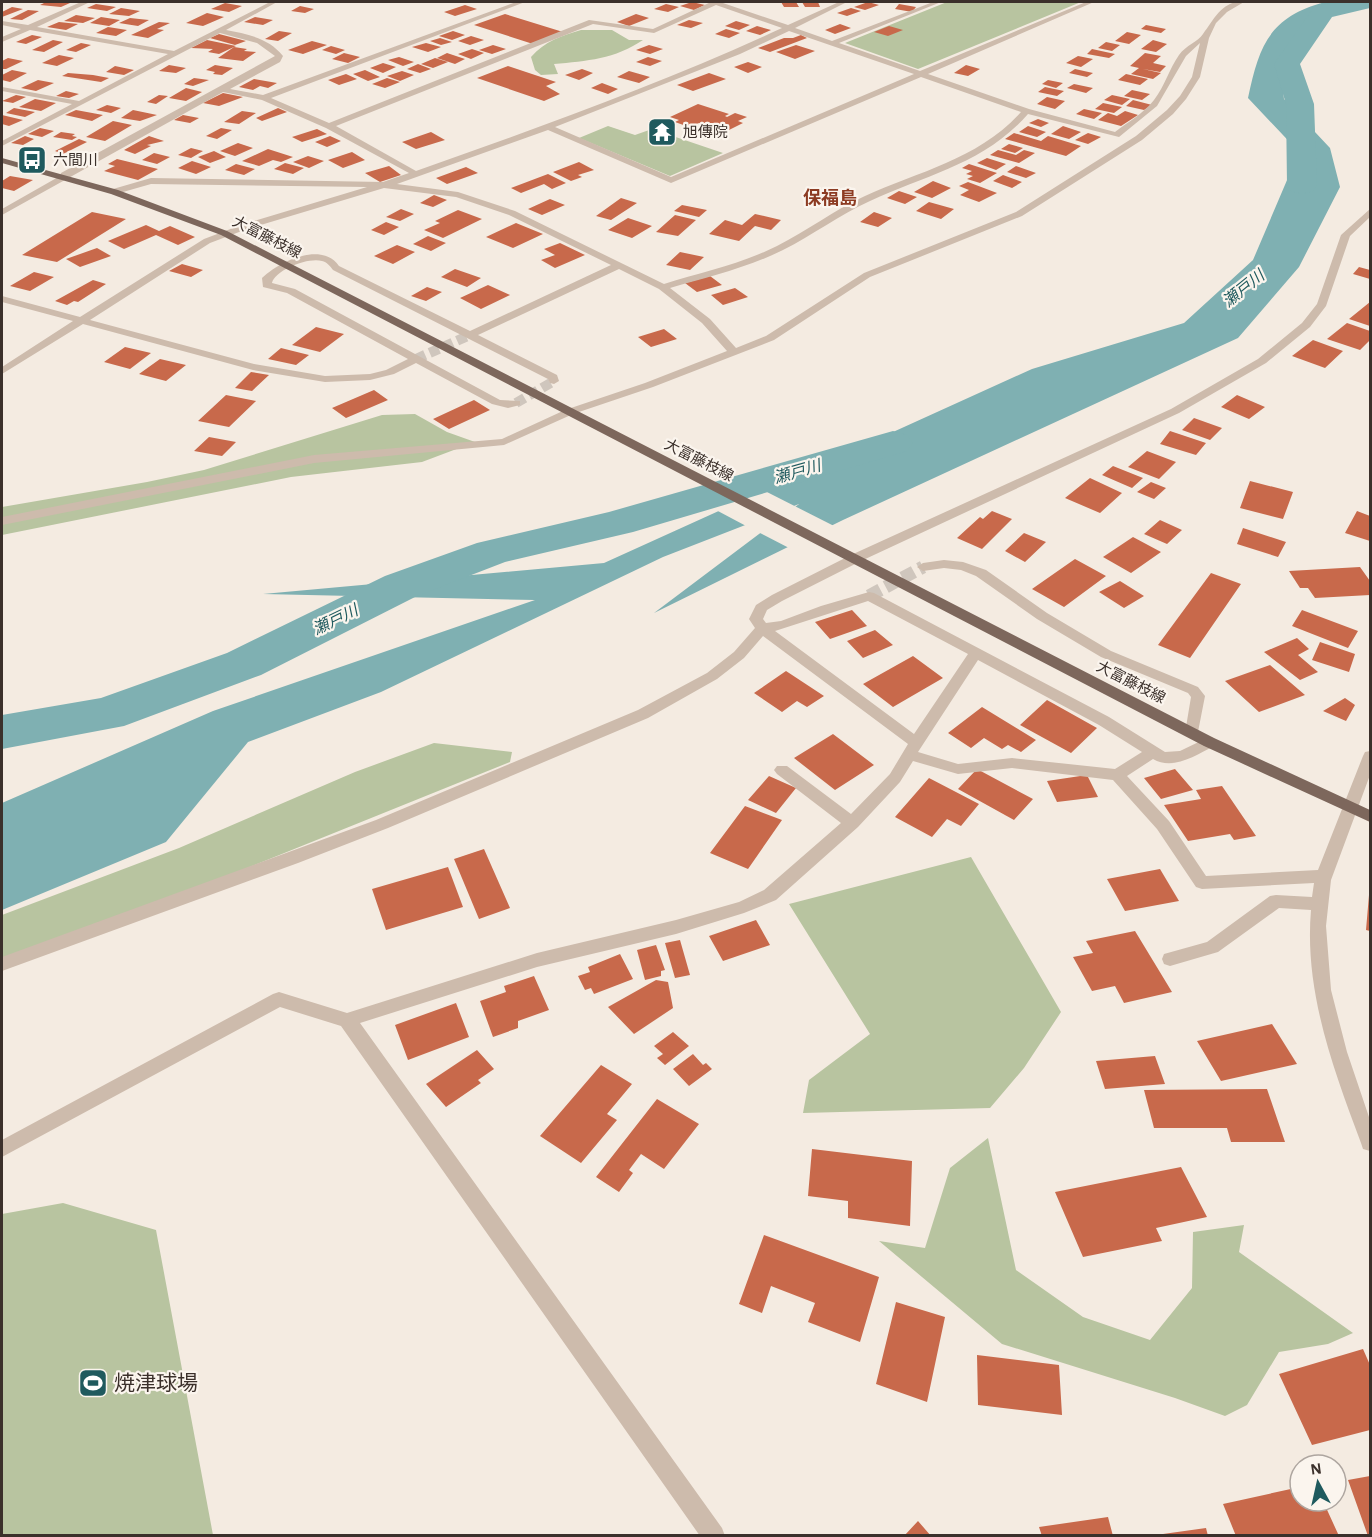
<svg xmlns="http://www.w3.org/2000/svg" width="1372" height="1537" viewBox="0 0 1372 1537" font-family="'Alegreya Sans','Noto Sans JP',sans-serif">
<style>
.green{fill:#b8c4a0}
.water{fill:#7fb0b2}
.pier{fill:#f4ebe1}
.lines{fill:none;stroke-linecap:round;stroke-linejoin:round}
.river{fill:#7fb0b2;fill-rule:evenodd}
.building{fill:#c8694b}
.minor-tunnel-far1{stroke:#cfc6bd;stroke-width:10;stroke-dasharray:10 5;stroke-linecap:butt}
.minor-tunnel{stroke:#cfc6bd;stroke-width:13;stroke-dasharray:13 6;stroke-linecap:butt}
.minor{fill:#cdbbac;fill-rule:evenodd}
.major{fill:#7d675c;fill-rule:evenodd}
.labels{text-anchor:middle;stroke-width:4.5;stroke-linejoin:round;paint-order:stroke}
.far-poi-label{font-size:15px;fill:#3b302b;stroke:#fbf5ee;text-anchor:start}
.far-street-label{font-size:15px;fill:#3b302b;stroke:#fbf5ee}
.far-water-label{font-size:16px;font-style:italic;fill:#1f5a5e;stroke:#fbf5ee}
.far-quarter-label{font-size:18px;font-weight:bold;fill:#8c3b22;stroke:#fbf5ee}
.near-poi-label{font-size:21px;fill:#3b302b;stroke:#fbf5ee;text-anchor:start}
</style>
<rect width="100%" height="100%" fill="#f4ebe1"/>
<path class="green" d="M947 2H1081L918 69 845 43Z
M581 30H612L629 40H643C615 59 587 61 554 64L558 74 541 75 535 70 531 57C545 41 561 36 581 30Z
M608 126 635 135 652 129 723 153 670 176 579 138Z
M415 414 447 432 475 442 422 462 291 477 2 535V507L147 482 204 470 382 415Z
M434 743 512 752 510 762 2 967V915L179 848 355 772Z
M971 857 1061 1012 1024 1068 990 1108 803 1113 809 1080 870 1034 789 904Z
M988 1138 1016 1270 1083 1317 1150 1340 1192 1288 1193 1232 1244 1225 1239 1252 1353 1333 1328 1344 1279 1352 1247 1405 1225 1416 1175 1398 1002 1344 879 1241 925 1248 950 1168Z
M63 1203 156 1230 213 1535H2V1214Z"/>
<path class="water" d="M1325 2H1370V4L1329 13 1280 68 1284 99 1330 148 1340 187 1299 267 1238 338 843 520 654 613 799 504 663 557 381 692 248 742 166 842 2 910V803L213 711 535 600 263 594 604 563 1032 369 1184 323 1253 260 1299 152 1248 98C1259 46 1269 17 1325 2Z"/>
<path class="pier" d="M761 489 836 527 791 549 758 532 783 513 748 527 716 510Z"/>
<g class="lines">
<path class="river" d="M1336 2H1370V8L1332 17 1300 64 1314 104 1317 185 1313 191 1302 194 1291 191 1287 185 1286 104 1274 64 1314 7Z
M893 431 907 435 913 443 907 451 633 532 505 562 417 596 261 675 124 726 2 749V715L101 698 227 653 385 576 477 543 609 512Z"/>
</g>
<path class="building" d="M46 2H59L70 3 61 7 40 5Z
M692 2 705 5 694 10 680 6Z
M781 2H796L799 7H784Z
M802 2H818L820 7H805Z
M868 2 879 5 865 10 854 7Z
M225 3 242 6 229 12 211 9Z
M96 4 116 7 107 11 87 8Z
M666 4 679 7 668 12 654 9Z
M899 4 916 7 912 12 895 9Z
M465 5 477 9 455 16 444 12Z
M300 6 314 9 305 13 291 11Z
M12 7 23 9 2 17V12Z
M121 8 140 11 129 16 109 14Z
M851 8 861 11 847 16 837 13Z
M28 10 39 11 22 20 10 19Z
M207 13 224 17 203 26 186 23Z
M505 14 563 32 533 44 474 25Z
M636 14 649 18 629 26 617 22Z
M76 15 95 18 83 23 64 21Z
M101 17 120 20 109 26 90 23Z
M255 17 273 20 263 25 244 22Z
M130 18 149 20 138 26 119 23Z
M689 20 703 23 691 28 677 25Z
M736 21 750 25 739 30 725 26Z
M59 22 78 24 66 30 47 27Z
M159 22 170 23 157 29 164 30 148 38 131 35Z
M840 24 851 28 835 34 825 30Z
M1146 25 1166 29 1161 33 1141 29Z
M757 26 771 30 760 35 746 31Z
M889 26 903 30 888 36 874 32Z
M108 27 127 30 116 36 96 33Z
M726 29 740 33 729 38 715 34Z
M279 31 292 33 278 41 265 39Z
M453 31 465 35 452 40 439 36Z
M1127 32 1141 35 1129 44 1115 41Z
M219 34 246 41 235 45 210 38Z
M32 35 42 37 26 44 16 42Z
M801 35 807 38 770 52 758 48 784 38H793Z
M471 36 484 40 470 45 458 41Z
M440 38 452 42 441 45 430 41Z
M53 40 63 42 44 52 32 50Z
M207 40 236 46 219 54 208 52 213 49 191 48Z
M1153 40 1167 44 1156 52 1141 49Z
M312 41 327 45 303 54 288 50Z
M1106 42 1120 45 1112 51 1098 48Z
M81 43 91 45 76 52 66 50Z
M426 43 441 47 428 52 412 47Z
M493 45 506 49 492 54 479 50Z
M649 45 663 49 650 54 636 50Z
M796 45 815 51 795 59 776 52Z
M331 46 345 50 336 54 322 50Z
M234 47 247 49 244 51 256 52 243 61 218 58Z
M472 49 484 53 471 59 458 54Z
M1092 49 1115 54 1109 58 1087 54Z
M344 53 360 57 348 63 332 59Z
M447 53 465 59 455 64 437 58Z
M1145 53 1161 56 1153 63 1166 66 1160 72 1143 69 1161 73 1153 79 1131 74 1139 68 1130 66Z
M59 55 74 58 57 66 42 63Z
M1078 56 1093 59 1081 67 1066 63Z
M399 57 414 62 403 66 388 60Z
M648 57 662 61 650 66 636 62Z
M8 58 23 61 6 69H2V61Z
M435 58 448 62 433 68 421 64Z
M748 62 762 67 748 73 734 67Z
M383 63 396 67 383 73 370 68Z
M418 64 431 69 420 73 407 69Z
M169 65 186 68 176 73 159 71Z
M215 65 233 68 222 75 213 74 215 72 206 70Z
M966 65 980 69 968 76 954 73Z
M115 66 134 70 124 75 106 72Z
M508 66 556 82 546 86 560 94 544 101 477 78Z
M582 69 593 73 579 80 565 75Z
M1075 69 1093 73 1087 77 1069 73Z
M12 70 27 73 10 82 2 80V75Z
M365 70 380 77 368 81 353 74Z
M402 71 414 75 400 81 387 76Z
M629 71 650 77 639 83 617 77Z
M68 73 93 75 109 78 101 82 62 76Z
M709 73 726 79 693 91 677 85Z
M346 74 357 79 339 85 328 80Z
M1126 74 1148 79 1140 85 1118 80Z
M194 78 209 80 193 86 184 84Z
M387 78 400 82 385 88 372 84Z
M254 79 277 83 268 88 260 86 253 90 239 87Z
M38 80 54 83 36 91 21 88Z
M1048 80 1063 83 1056 88 1042 84Z
M602 83 618 89 608 94 591 88Z
M1074 84 1093 88 1086 93 1067 88Z
M1045 87 1064 91 1057 96 1038 92Z
M186 88 202 92 186 101 169 98Z
M1132 90 1150 94 1142 100 1124 96Z
M66 91 79 94 69 98 56 96Z
M223 93 243 97 219 106 203 103Z
M16 95 26 97 13 103 2 101Z
M159 95 168 96 156 104 147 102Z
M1112 95 1130 99 1122 105 1104 100Z
M1047 97 1065 101 1055 109 1037 104Z
M35 99 56 103 41 111 19 107Z
M1133 100 1152 105 1144 110 1126 106Z
M1103 103 1122 107 1114 113 1095 109Z
M698 104 729 114 725 116 727 117 735 113 747 117 738 121 743 123 725 132 721 130 709 136 698 132 710 126 699 123 689 127 675 122 679 120 670 117Z
M107 105 121 108 111 113 96 110Z
M14 108 35 112 25 117 6 113Z
M278 108 287 112 262 121 256 118Z
M1084 109 1102 113 1094 119 1076 114Z
M76 110 103 115 92 121 65 115Z
M133 110 157 115 140 121 121 118Z
M242 111 256 113 239 124 224 122Z
M1125 111 1138 115 1121 126 1098 120 1108 113 1117 116Z
M2 115 23 120 9 126 2 124Z
M183 115 199 118 190 123 174 120Z
M1038 119 1049 123 1041 127 1029 123Z
M113 121 132 125 105 141 86 137Z
M1028 126 1046 132 1037 137 1019 132Z
M1063 126 1081 132 1069 139 1051 134Z
M40 128 54 131 42 137 28 134Z
M221 128 232 130 217 139 206 136Z
M317 129 327 134 302 142 292 137Z
M61 132 75 134 72 136 77 137 72 140 53 137Z
M431 132 445 140 416 149 402 142Z
M1014 133 1041 141 1048 136 1081 146 1066 156 1005 139Z
M1088 133 1101 137 1088 144 1075 140Z
M25 136 34 139 23 145 11 143Z
M149 136 164 141 147 145 151 146 135 154 124 150Z
M330 136 341 141 327 147 315 142Z
M79 139 87 142 63 154 55 151Z
M238 143 253 148 235 156 220 151Z
M1009 144 1023 148 1015 153 1001 149Z
M191 148 203 151 191 158 178 155Z
M268 149 293 157 281 162 273 160 259 166 242 161Z
M998 150 1016 155 1024 150 1035 153 1019 163 990 155Z
M214 151 226 157 210 163 198 157Z
M352 152 365 160 343 168 328 160Z
M154 153 170 157 157 164 142 160Z
M308 156 324 161 309 168 293 162Z
M987 158 1006 164 996 170 977 163Z
M117 159 158 169 138 180 104 171 115 166 108 164Z
M192 161 211 167 196 174 178 168Z
M579 162 594 170 578 175 582 177 571 181 553 172Z
M285 163 304 168 293 174 274 169Z
M236 164 255 169 244 175 225 170Z
M969 164 997 173 980 183 967 179 973 176 966 174 972 171 962 168Z
M389 166 401 175 380 182 365 173Z
M1016 166 1036 173 1026 178 1007 172Z
M466 167 478 173 447 184 436 178Z
M548 174 566 183 552 189 544 184 521 193 511 188Z
M1003 175 1022 182 1012 188 993 181Z
M10 176 33 180 14 191 2 188V181Z
M933 181 951 188 932 198 914 192Z
M968 182 997 193 979 202 960 195 969 190 959 186Z
M899 191 917 197 905 204 887 198Z
M434 195 447 200 433 207 420 203Z
M621 198 637 203 611 220 596 216Z
M550 199 565 205 542 215 528 209Z
M929 202 954 209 941 219 916 211Z
M682 205 707 210 699 217 674 211Z
M401 209 414 214 400 221 386 217Z
M458 210 482 219 443 238 424 230 440 223 435 221Z
M92 212 126 219 57 262 22 255Z
M874 212 892 218 878 227 860 222Z
M755 214 781 220 771 230 755 226 739 241 709 234 725 220 742 225Z
M675 215 696 220 678 236 656 232Z
M628 218 652 226 632 238 608 230Z
M386 222 399 227 384 235 371 230Z
M516 223 543 234 513 248 486 237Z
M146 225 159 231 170 226 195 237 178 245 156 235 124 249 108 241Z
M428 236 446 243 431 251 413 244Z
M560 243 585 255 555 268 541 260 555 255 544 249Z
M397 245 415 252 393 264 374 256Z
M97 248 111 256 80 267 66 259Z
M680 252 704 257 690 270 666 265Z
M182 264 203 270 191 277 169 271Z
M1359 267 1370 270V279L1353 274Z
M455 269 481 278 467 287 441 277Z
M34 272 54 277 30 291 10 286Z
M710 276 722 285 697 292 685 283Z
M93 280 106 284 78 302 74 301 67 305 55 301Z
M488 285 510 295 481 309 460 298Z
M427 287 442 292 426 301 411 296Z
M735 288 748 297 723 305 711 295Z
M1370 302V326L1349 319Z
M1347 323 1370 331V340L1360 350 1327 339Z
M316 327 344 334 320 352 292 345Z
M664 329 677 339 651 347 638 337Z
M1313 340 1343 351 1325 368 1292 356Z
M125 347 151 353 130 369 104 362Z
M281 348 309 355 296 365 268 359Z
M160 359 186 365 166 381 139 374Z
M251 372 269 375 252 391 235 388Z
M374 390 388 400 346 418 332 408Z
M226 395 256 401 229 427 198 421Z
M1237 395 1265 407 1249 419 1221 407Z
M474 400 490 410 449 429 433 419Z
M1194 418 1222 428 1210 440 1182 430Z
M1170 431 1206 443 1196 455 1160 444Z
M209 437 236 442 222 456 194 451Z
M1147 451 1176 462 1159 479 1128 467Z
M1113 466 1143 478 1132 488 1102 475Z
M1090 478 1122 493 1100 513 1065 498Z
M1250 481 1293 492 1283 519 1240 508Z
M1151 482 1166 488 1154 499 1137 492Z
M992 511 1012 519 982 549 957 538 980 517 983 519Z
M1357 511 1370 516V541L1345 533Z
M1160 520 1182 530 1167 544 1144 534Z
M1243 528 1286 542 1278 557 1237 544Z
M1024 533 1046 542 1025 562 1005 551Z
M1133 537 1161 552 1131 573 1103 557Z
M1075 559 1106 576 1064 607 1032 589Z
M1360 567 1370 581V595L1315 598 1308 588H1300L1289 571Z
M1211 573 1241 584 1190 658 1158 645Z
M1120 581 1144 596 1124 608 1099 592Z
M852 610 867 626 830 639 815 622Z
M1302 610 1358 631 1348 648 1292 626Z
M875 630 893 645 863 658 847 641Z
M1297 638 1309 649 1298 655 1318 672 1300 680 1264 652Z
M1320 642 1355 654 1349 672 1312 660Z
M913 656 943 678 893 707 863 684Z
M1270 665 1305 695 1259 712 1225 681Z
M786 671 824 696 807 707 797 701 782 712 754 693Z
M1345 698 1355 705 1346 721 1323 711Z
M1047 700 1097 728 1071 753 1020 725Z
M982 707 1036 740 1021 752 1008 745 1002 749 984 738 971 748 948 733Z
M833 734 874 765 835 790 794 758Z
M977 769 1033 799 1014 820 958 789Z
M1175 769 1193 790 1161 799 1144 778Z
M1087 775 1098 797 1057 802 1047 781Z
M769 776 796 788 776 813 748 800Z
M929 778 979 804 961 826 947 819 932 837 895 817Z
M1222 786 1256 836 1234 840 1230 834 1188 841 1164 805 1201 799 1196 790Z
M745 806 782 820 748 869 710 853Z
M484 849 510 908 479 919 454 859Z
M448 867 463 907 386 930 372 889Z
M1160 869 1179 901 1125 911 1107 879Z
M1369 895H1370V931L1366 930Z
M756 920 770 945 723 961 709 936Z
M1135 931 1172 992 1124 1003 1115 986 1092 991 1073 957 1093 953 1086 941Z
M680 940 690 975 675 978 665 943Z
M656 945 665 970 661 971V976L645 980 637 950Z
M620 954 633 979 594 994 591 988 585 990 578 976 590 972 588 967Z
M534 976 549 1010 518 1021V1028L493 1037 480 1001 506 992 504 986Z
M656 980 668 982 673 1008 634 1034 608 1007Z
M456 1003 469 1037 408 1060 395 1025Z
M1272 1024 1297 1064 1221 1081 1197 1041Z
M673 1032 689 1046 665 1065 657 1058 663 1054 654 1046Z
M477 1050 494 1069 478 1080 481 1083 446 1107 426 1084Z
M693 1054 703 1065 706 1063 712 1069 689 1086 673 1069Z
M1155 1056 1165 1084 1105 1089 1096 1061Z
M601 1065 632 1084 607 1114 617 1120 581 1163 540 1136Z
M1267 1089 1285 1142H1231L1227 1128H1154L1144 1090Z
M657 1099 699 1124 664 1169 641 1154 629 1170 633 1173 619 1192 596 1177Z
M812 1149 912 1161 910 1226 848 1218V1201L808 1196Z
M1181 1167 1207 1217 1156 1228 1162 1241 1083 1257 1055 1192Z
M764 1235 879 1277 860 1342 808 1322 815 1303 771 1286 762 1313 739 1304Z
M896 1302 945 1317 927 1402 876 1384Z
M1363 1349 1370 1365V1430L1312 1445 1279 1374Z
M977 1355 1059 1365 1062 1415 978 1405Z
M1370 1476V1536H1368L1348 1480Z
M1300 1487V1501H1323L1339 1536H1236L1223 1504Z
M1108 1517 1113 1536H1042L1039 1527Z
M918 1521 931 1536H904Z
M1206 1528 1208 1536H1163V1534Z"/>
<g class="lines">
<path class="minor-tunnel-far1" d="M416 359 470 335
M516 403 554 381"/>
<path class="minor-tunnel" d="M869 596 923 567"/>
<path class="minor" d="M81 2H90L37 27 174 51 270 2H277L226 30C247 34 269 38 283 56L280 62 230 89 263 95 516 2H525L271 98 329 123 589 20 653 29 711 2H720L788 25 839 2H847L795 28 832 41 933 2H941L839 43 920 71 1086 2H1094L928 74 1029 109 1115 132C1128 122 1144 113 1154 100 1165 86 1169 69 1179 55 1186 45 1198 42 1203 34 1214 20 1222 0 1244 2L1227 12 1216 23 1209 38 1200 77 1186 99 1173 114 1142 140 1022 216 870 277 774 340 653 387 573 414 504 445 314 463 2 525V517L314 455 502 439 565 410 645 383 727 351 702 323 659 289 619 269 478 335 557 375 559 381 554 384 550 383 548 379 333 270C330 266 327 262 322 261 308 257 275 270 272 283L295 289 500 400 520 401V405L508 408 492 404 416 363 394 374 370 380 325 382 253 370 83 324 2 374V367L73 321 2 302V296L80 317 204 239 241 225 367 187 151 184 116 194 112 191 113 189 151 178 383 182 409 173 326 128 262 100 223 92 2 215V209L60 176 61 173 275 56 257 43 220 33 2 146V141L72 104 2 91V87L79 101 168 54 30 30 2 42V37L21 29 2 25V21L28 25ZM716 5 782 28C664 83 540 127 416 171L336 126 593 24 654 33ZM789 31 914 74 671 177 555 127 740 54ZM1200 43 1192 77 1180 96 1167 110 1136 136 1016 212 864 273 766 336 736 348 710 319 670 288C708 277 747 268 783 250 813 235 839 215 870 201 928 174 984 164 1028 114L1119 137 1157 106 1186 56ZM921 77 1021 112C979 159 920 171 865 196 834 210 807 231 777 246 741 264 702 272 664 284L515 211 458 192 397 184 548 130 671 183ZM384 188 456 197 509 215 611 265 470 331 339 266C322 241 280 261 262 278L263 287 287 293 408 359 386 370 370 374 325 376 254 364 90 320 210 243 247 229Z
M1370 209V217L1350 236 1326 306 1310 327 1266 363 1179 413 861 561 782 601 767 610 763 619 766 623 781 621 821 606 869 592 874 593 1109 717 1165 752 1180 751 1209 737 1214 738 1216 742 1214 746C1196 755 1173 771 1153 759L1127 776 1169 821 1206 876 1318 870 1363 756 1365 752 1370 751V775L1331 880 1326 926 1331 990 1347 1052 1370 1120V1151L1363 1149 1361 1143C1333 1068 1304 991 1311 910L1279 908 1218 952 1170 966 1164 964 1162 959 1164 954 1207 942 1270 896 1276 895 1312 897 1314 883 1202 889 1196 887 1157 829 1113 780 1012 768 958 774 913 761 900 782 858 827 776 900 744 913 676 934 537 967 360 1023 722 1528 725 1536H700L341 1026 280 1007 2 1157V1140L273 994 279 992 347 1013 537 953 676 920 739 902 764 890 841 823 777 774 774 770 777 766H787L851 814 890 774 908 744 763 636 744 658 717 679 648 718 388 828 298 863 2 971V957L376 820 638 710 707 673 734 652 755 628 749 619 756 605 772 595 851 555 1171 409 1258 359 1302 323 1317 304 1341 235ZM868 601 968 654 914 734 775 631ZM978 660 1099 725 1142 752 1115 769 1012 758 958 764 918 752Z
M944 560 963 562 986 570 1047 613 1111 651 1198 687 1205 696 1197 737 1192 738 1185 733 1191 697 1188 693 1101 657 1037 619 976 576 961 570 944 568 923 571 917 567 923 563Z"/>
<path class="major" d="M2 158 118 190 227 231 1214 738 1370 810V822L1204 746 221 235 111 194 2 163Z"/>
</g>
<defs>
<g id="temple-square" transform="scale(1.5)"><rect x="-9" y="-9" width="18" height="18" rx="4" fill="#1f5a5e" stroke="#fbf5ee"/><path d="M0-6L5-2H3V0L6.5 2.5H4V6H1.5V3h-3V6H-4V2.5H-6.5L-3 0V-2H-5Z" fill="#fff"/></g>
<g id="bus-square" transform="scale(1.5)"><rect x="-9" y="-9" width="18" height="18" rx="4" fill="#1f5a5e" stroke="#fbf5ee"/><path d="M-5-6H5V4H4V6H2V4H-2V6H-4V4H-5ZM-3.5-4V0h7V-4ZM-3.5 1.2v1.5H-2V1.2ZM2 1.2v1.5H3.5V1.2Z" fill="#fff"/></g>
<g id="stadium-square" transform="scale(1.5)"><rect x="-9" y="-9" width="18" height="18" rx="4" fill="#1f5a5e" stroke="#fbf5ee"/><path d="M0-5a6.5 5 0 1 0 0 10a6.5 5 0 1 0 0-10ZM-3.5-1.8h7v3.6h-7Z" fill="#fff"/></g>
</defs>
<g fill-rule="evenodd">
<use href="#temple-square" x="662" y="132"/>
<use href="#bus-square" x="32" y="160"/>
<use href="#stadium-square" x="93" y="1383"/>
</g>
<g class="labels">
<g class="far-poi-label">
<text x="683" y="137">旭傳院</text>
<text x="53" y="165">六間川</text>
</g>
<g class="far-street-label">
<text transform="translate(267 237) rotate(27)" y="5">大富藤枝線</text>
<text transform="translate(699 460) rotate(27)" y="5">大富藤枝線</text>
<text transform="translate(1131 682) rotate(27)" y="5">大富藤枝線</text>
</g>
<g class="far-water-label">
<text transform="translate(1243 288) rotate(-39)" y="6">瀬戸川</text>
<text transform="translate(797 471) rotate(-16)" y="6">瀬戸川</text>
<text transform="translate(335 619) rotate(-26)" y="6">瀬戸川</text>
</g>
<g class="far-quarter-label">
<text x="830" y="204">保福島</text>
</g>
<g class="near-poi-label">
<text x="114" y="1390">焼津球場</text>
</g>
</g>
<rect width="1372" height="1537" fill="none" stroke="#3b302b" stroke-width="6"/>
<g transform="translate(1318 1483) rotate(352)"><circle r="28" fill="#fbf5ee" stroke="#aea6a0" stroke-width="1.5"/>
<path d="M0-4.5L10 22L0 15L-10 22Z" fill="#1f5a5e"/>
<text y="-9" font-size="16" font-weight="bold" text-anchor="middle" fill="#3b302b">N</text>
</g>
</svg>
